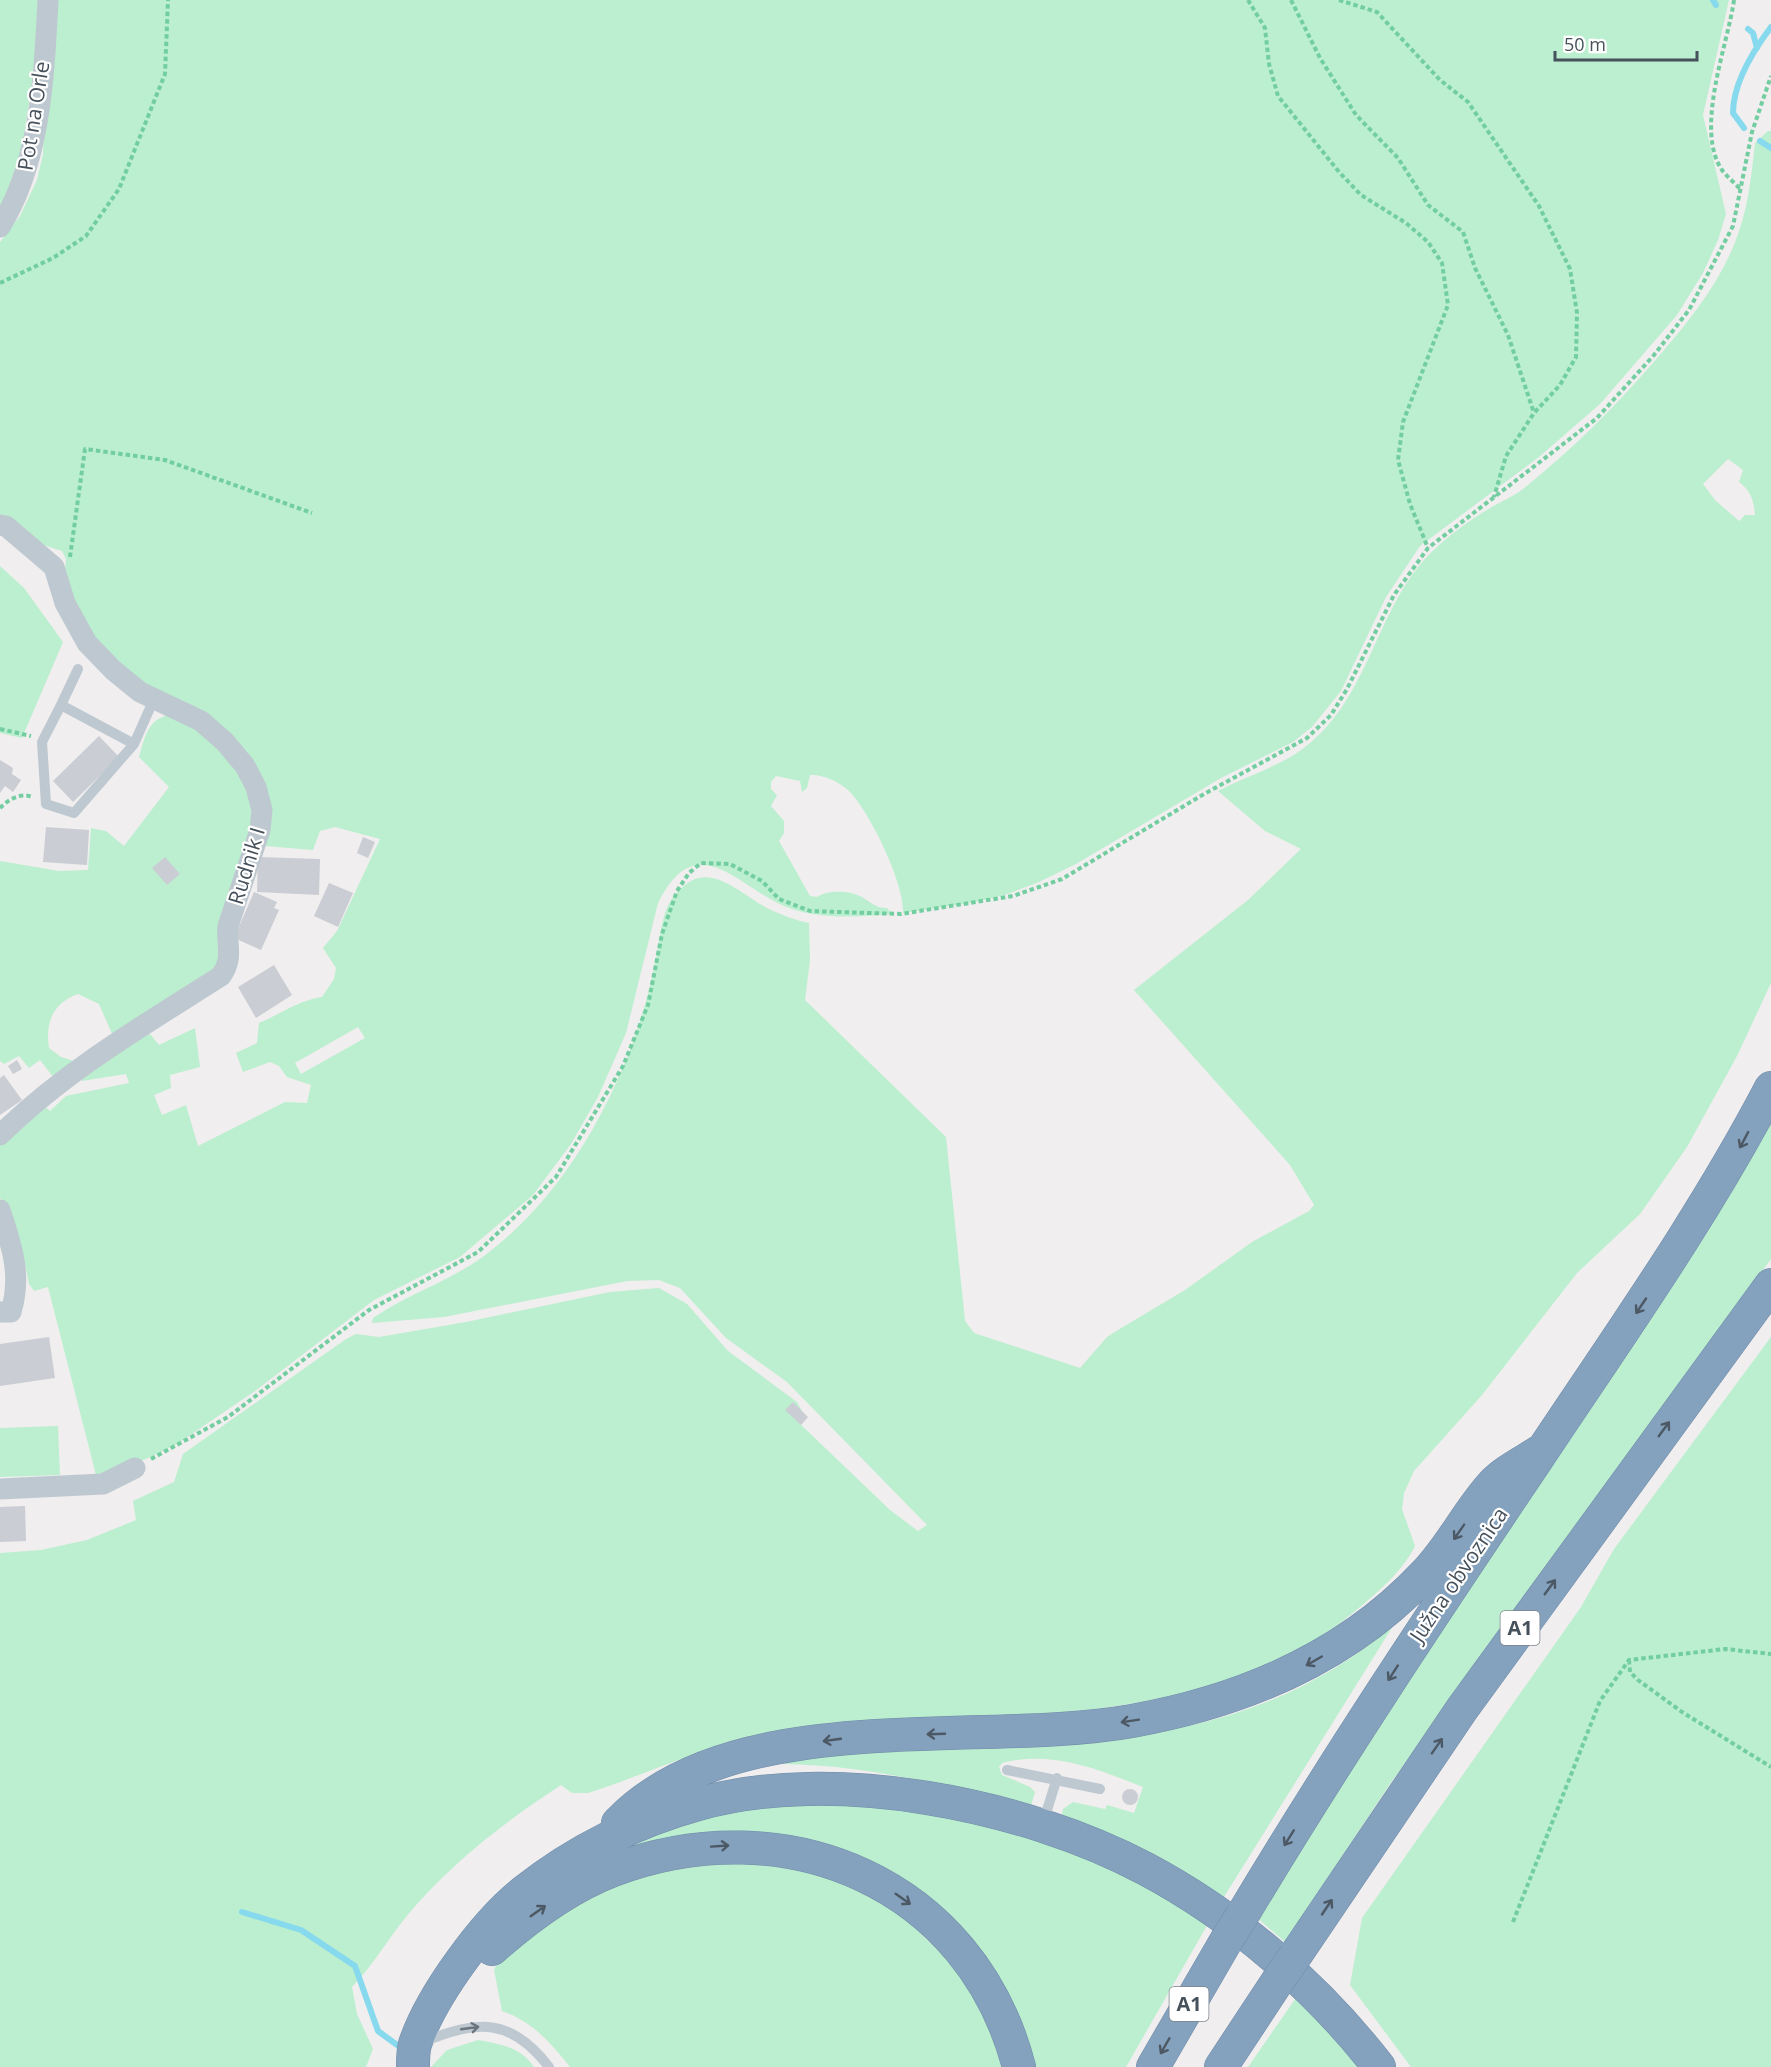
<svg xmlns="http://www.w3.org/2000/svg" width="1771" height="2067" viewBox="0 0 1771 2067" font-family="'Open Sans',sans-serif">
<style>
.green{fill:#bbefcf;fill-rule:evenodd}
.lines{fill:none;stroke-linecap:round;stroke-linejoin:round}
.stream{stroke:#87d9ed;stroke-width:6}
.building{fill:#cacdd3}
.motorway-casing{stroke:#708ca9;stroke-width:34}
.path{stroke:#72cea0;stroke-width:4;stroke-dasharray:4.5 3;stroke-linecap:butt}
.service{stroke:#bec8d0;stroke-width:10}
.minor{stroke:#bec8d0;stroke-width:21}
.motorway{stroke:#84a1be;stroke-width:33}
.motorway-bridge-casing{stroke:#708ca9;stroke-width:34;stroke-linecap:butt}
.motorway-bridge{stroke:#84a1be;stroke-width:33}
.oneway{stroke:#4c5965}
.oneway2{stroke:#6a757e}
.labels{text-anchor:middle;stroke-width:4.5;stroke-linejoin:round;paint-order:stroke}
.shield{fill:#fff;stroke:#7e858c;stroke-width:1.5}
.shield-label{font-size:20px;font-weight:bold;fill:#46515b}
.street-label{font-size:21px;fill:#46515b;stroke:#fff}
</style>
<rect width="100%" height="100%" fill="#f0eeee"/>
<path class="green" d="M0 0H42L35 65 22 148 0 213Z
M56 0H1729L1703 115 1726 214 1718 240 1703 273 1677 315 1600 404 1539 457 1420 546 1386 597 1341 691 1312 727 1293 742 1221 778 1076 864 1039 882 1005 895 970 903 903 913C905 884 869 810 848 790 838 781 822 774 810 775L807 788 802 792 800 781 776 776 771 782V789L777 795 771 806 784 821V833L779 841 810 896 817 897C828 890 849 890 862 897 872 903 875 908 887 908L892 914C860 917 826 919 795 910 741 894 699 821 658 903L626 1033 598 1097 571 1144 533 1195 460 1257 374 1300 255 1391 177 1444 146 1459 96 1475 48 1287 34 1291 29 1284 24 1258 0 1197V1144L42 1104 50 1111 66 1096 129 1083 126 1074 82 1081 83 1075 129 1043 150 1034 159 1045 195 1028 200 1067 170 1075 171 1088 154 1095 162 1115 186 1105 198 1146 285 1102 307 1103 311 1085 287 1077 279 1066 270 1062 243 1072 236 1053 257 1043 259 1023C281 1014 299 1000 322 997L334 979 336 968 323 948 337 931 380 839 335 827 320 831 313 850 265 846 260 781 162 696 102 651 64 583 66 559 62 551 0 531V242L20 216 37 180 43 154 44 110ZM358 1027 365 1038 301 1074 295 1063Z
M1768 131H1771V983L1737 1056 1687 1147 1640 1214 1577 1273 1482 1395 1414 1471 1404 1493 1402 1509 1415 1546C1403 1571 1376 1594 1354 1612 1278 1675 1173 1701 1076 1711 987 1719 898 1713 809 1727 773 1733 734 1741 699 1753 662 1765 626 1781 588 1793H572L561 1785C509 1819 459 1857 417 1904 393 1930 377 1961 352 1987L357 2014 373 2049 366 2067H0V1553L41 1550 87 1540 136 1520 133 1501 174 1482 183 1454 346 1339 356 1334 379 1337 466 1322 610 1292 659 1288 687 1304 728 1351 797 1402 803 1413 797 1421 890 1510 918 1531 927 1525 787 1382 726 1338 680 1288 659 1280 627 1281 444 1317 372 1323 373 1318C408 1294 450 1281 484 1256 546 1210 591 1142 621 1072 634 1042 645 1009 652 977 658 955 659 931 666 910 671 898 681 886 693 880 719 868 748 900 771 910 782 915 797 921 809 923L810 960 805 1000 946 1137 965 1321 974 1333 1080 1368 1107 1337 1118 1330 1185 1290 1252 1242 1309 1211 1314 1205 1290 1165 1134 990 1248 900 1301 849 1265 831 1218 791C1248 775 1285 765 1310 743 1368 695 1376 614 1424 560 1443 539 1468 521 1492 507 1502 501 1514 496 1523 489 1573 449 1617 405 1659 356 1689 321 1716 288 1734 245 1748 211 1751 179 1755 143ZM1728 459 1743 470 1739 482C1751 491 1754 501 1755 515H1745L1739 521 1715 500 1703 484Z
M0 566 24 588 63 642 22 738 0 733Z
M172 715 198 727 244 775 256 823 217 969 113 1036 99 1004 78 994C53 1003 45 1022 49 1048L61 1057 77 1062 54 1078 40 1060 29 1068 19 1056 4 1064 0 1061V861L59 871 88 870 91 828 106 831 124 846 169 787 139 757C145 737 148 717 172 715Z
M1771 1117V1259L1535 1580 1390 1784 1285 1942 1256 1917Z
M1771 1337V2067H1411L1350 1985 1362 1918 1581 1607 1614 1549Z
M58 1426 60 1475 0 1477V1428Z
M1393 1626 1222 1900 1061 1819 1063 1809 1073 1802 1105 1809 1107 1805 1134 1813 1143 1787C1098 1769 1052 1750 1002 1763L999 1767 1002 1775 1030 1787 1035 1792 1030 1809C949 1785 867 1765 782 1764L819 1755C1023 1738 1223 1770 1393 1626Z
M774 1804H850L926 1811 985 1823 1116 1867 1209 1922 1126 2067H1028L1014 2024 836 1852 606 1862 619 1846 668 1826Z
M770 1857 882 1897 968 1978 1007 2067H570C550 2042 533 2022 502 2011L494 1970 501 1955 536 1925 657 1865Z
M1298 1995 1363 2067H1248Z
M478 2040C500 2044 521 2047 534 2067H431L447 2050Z"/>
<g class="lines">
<path class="stream" d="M1713 0 1716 5
M1748 29 1753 33 1757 48
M1744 128 1733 113C1733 83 1753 51 1771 27
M1760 141 1771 148
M242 1912 301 1930 355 1966 378 2031 404 2050"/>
</g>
<path class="building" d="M99 736 119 757 73 802 53 781Z
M0 760 13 768 12 774 21 780 13 792 5 786 0 793Z
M46 827 89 830 87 865 43 862Z
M363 837 375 842 368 858 357 853Z
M165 857 180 874 167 885 152 868Z
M258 857 320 859 319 895 257 892Z
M329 883 353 893 338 927 314 916Z
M254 892 277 902 274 908 279 910 261 950 234 938Z
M274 965 292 995 256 1018 238 987Z
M17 1060 22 1069 13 1074 8 1066Z
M4 1075 22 1100 0 1115V1078Z
M49 1337 55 1378 0 1386V1344Z
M793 1402 808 1417 801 1425 785 1410Z
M25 1506 26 1541 0 1542V1507Z
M1122 1797a8 8 0 1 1 16 0a8 8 0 1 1-16 0Z"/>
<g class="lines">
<g class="motorway-casing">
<path id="motorway" d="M618 1823C733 1703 980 1748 1132 1721 1244 1701 1346 1658 1425 1574 1451 1547 1467 1513 1491 1486 1504 1471 1526 1461 1542 1450
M1243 1914C1336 1759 1436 1609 1537 1459 1618 1337 1703 1218 1771 1088
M492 1949C528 1917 568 1887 613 1870 786 1805 971 1883 1019 2067
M1295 1956 1462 1709 1771 1285
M413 2067C413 2060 413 2051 415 2044 431 1996 485 1922 525 1891 575 1851 636 1821 698 1804 833 1766 1024 1804 1146 1869 1236 1917 1317 1987 1379 2067
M1153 2067 1226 1941
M1221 2067 1277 1982"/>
</g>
<path class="path" d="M1248 0 1265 28 1269 64 1278 96 1339 172 1361 195 1406 223 1428 242 1442 263 1448 305 1403 422 1398 460 1410 504 1428 548
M1291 0 1320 58 1356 115 1398 158 1428 205 1463 232 1475 268 1508 335 1534 413
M1339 0 1377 12 1440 80 1468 102 1539 206 1570 269 1577 313 1576 357 1560 385 1534 413 1506 456 1494 497
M1734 0C1728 44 1694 129 1722 170 1727 177 1735 183 1741 190
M0 283 53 258 86 236 119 189 165 74 168 0
M70 557 85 449 165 460 312 513
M0 729 31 736
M0 808C8 800 20 792 32 797
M151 1459 228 1417 369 1310 478 1252 556 1177 623 1066 648 1005 662 934 677 891 689 873 701 863 730 864 762 881 779 899 810 911 901 914 1013 896 1062 879 1204 794 1307 738 1331 715 1347 689 1394 595 1428 548 1597 418 1654 355 1689 310 1733 226 1752 132 1771 76
M1629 1660 1630 1672 1638 1680 1682 1712 1771 1767
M1513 1922 1600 1701 1629 1660 1725 1649 1771 1654"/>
<path class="service" d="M61 705 78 669
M134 744 61 705 42 742 46 804 74 813 134 744 154 699
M1007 1770 1100 1789
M1043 1823 1057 1778
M423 2042C477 2020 511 2017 549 2067"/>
<path class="minor" d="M0 227C41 161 44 76 48 0
M0 525 6 526 54 567 65 603 87 643 113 670 140 692 201 721 225 742 245 766 256 787 262 810 260 830 228 926C226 946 234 958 221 976 144 1025 65 1071 0 1135
M0 1210C12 1246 22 1275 11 1312H0
M0 1489 103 1484 135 1468"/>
<use href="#motorway" class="motorway"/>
<g class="motorway-bridge-casing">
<path id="motorway-bridge" d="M1226 1941 1243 1914
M1277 1982 1295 1956"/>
</g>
<use href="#motorway-bridge" class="motorway-bridge"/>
</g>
<defs><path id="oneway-shaft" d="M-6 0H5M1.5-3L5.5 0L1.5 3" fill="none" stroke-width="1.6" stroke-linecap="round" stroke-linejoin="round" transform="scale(1.5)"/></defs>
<g class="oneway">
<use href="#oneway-shaft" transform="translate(1744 1140) rotate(118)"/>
<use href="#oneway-shaft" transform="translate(1641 1306) rotate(124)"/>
<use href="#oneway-shaft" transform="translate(1664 1429) rotate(-54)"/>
<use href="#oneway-shaft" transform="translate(1459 1532) rotate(125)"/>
<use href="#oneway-shaft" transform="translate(1550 1587) rotate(-54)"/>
<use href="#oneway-shaft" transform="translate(1314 1661) rotate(150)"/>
<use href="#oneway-shaft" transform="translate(1393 1673) rotate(123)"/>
<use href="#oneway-shaft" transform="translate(1130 1721) rotate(171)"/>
<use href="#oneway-shaft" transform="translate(936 1734) rotate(178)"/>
<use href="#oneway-shaft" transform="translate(832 1740) rotate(172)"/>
<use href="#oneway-shaft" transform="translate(1437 1746) rotate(-55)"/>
<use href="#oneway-shaft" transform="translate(1289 1838) rotate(122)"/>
<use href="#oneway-shaft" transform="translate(720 1846) rotate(-4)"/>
<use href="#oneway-shaft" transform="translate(903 1899) rotate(35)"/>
<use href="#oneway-shaft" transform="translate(1327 1907) rotate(-56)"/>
<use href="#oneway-shaft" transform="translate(538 1911) rotate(-35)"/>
<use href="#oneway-shaft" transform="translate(1165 2046) rotate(120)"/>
</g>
<use class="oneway2" href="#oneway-shaft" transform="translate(470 2028) rotate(-8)"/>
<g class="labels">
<g class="shield">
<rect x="1500.5" y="1611" width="39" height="34" rx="4.5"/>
<rect x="1169.5" y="1987" width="39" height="34" rx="4.5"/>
</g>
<g class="shield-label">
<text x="1520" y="1635">A1</text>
<text x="1189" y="2011">A1</text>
</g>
<g class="street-label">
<text transform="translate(34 116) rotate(-81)" y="7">Pot na Orle</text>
<text transform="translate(247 866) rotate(-73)" y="7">Rudnik I</text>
<text transform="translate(1459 1575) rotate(-56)" y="7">Južna obvoznica</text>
</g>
</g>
<path d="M1555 51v9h142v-9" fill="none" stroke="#46515b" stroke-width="3"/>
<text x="1564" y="51" font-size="18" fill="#46515b" stroke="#ffffff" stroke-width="4.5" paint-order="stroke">50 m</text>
</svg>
